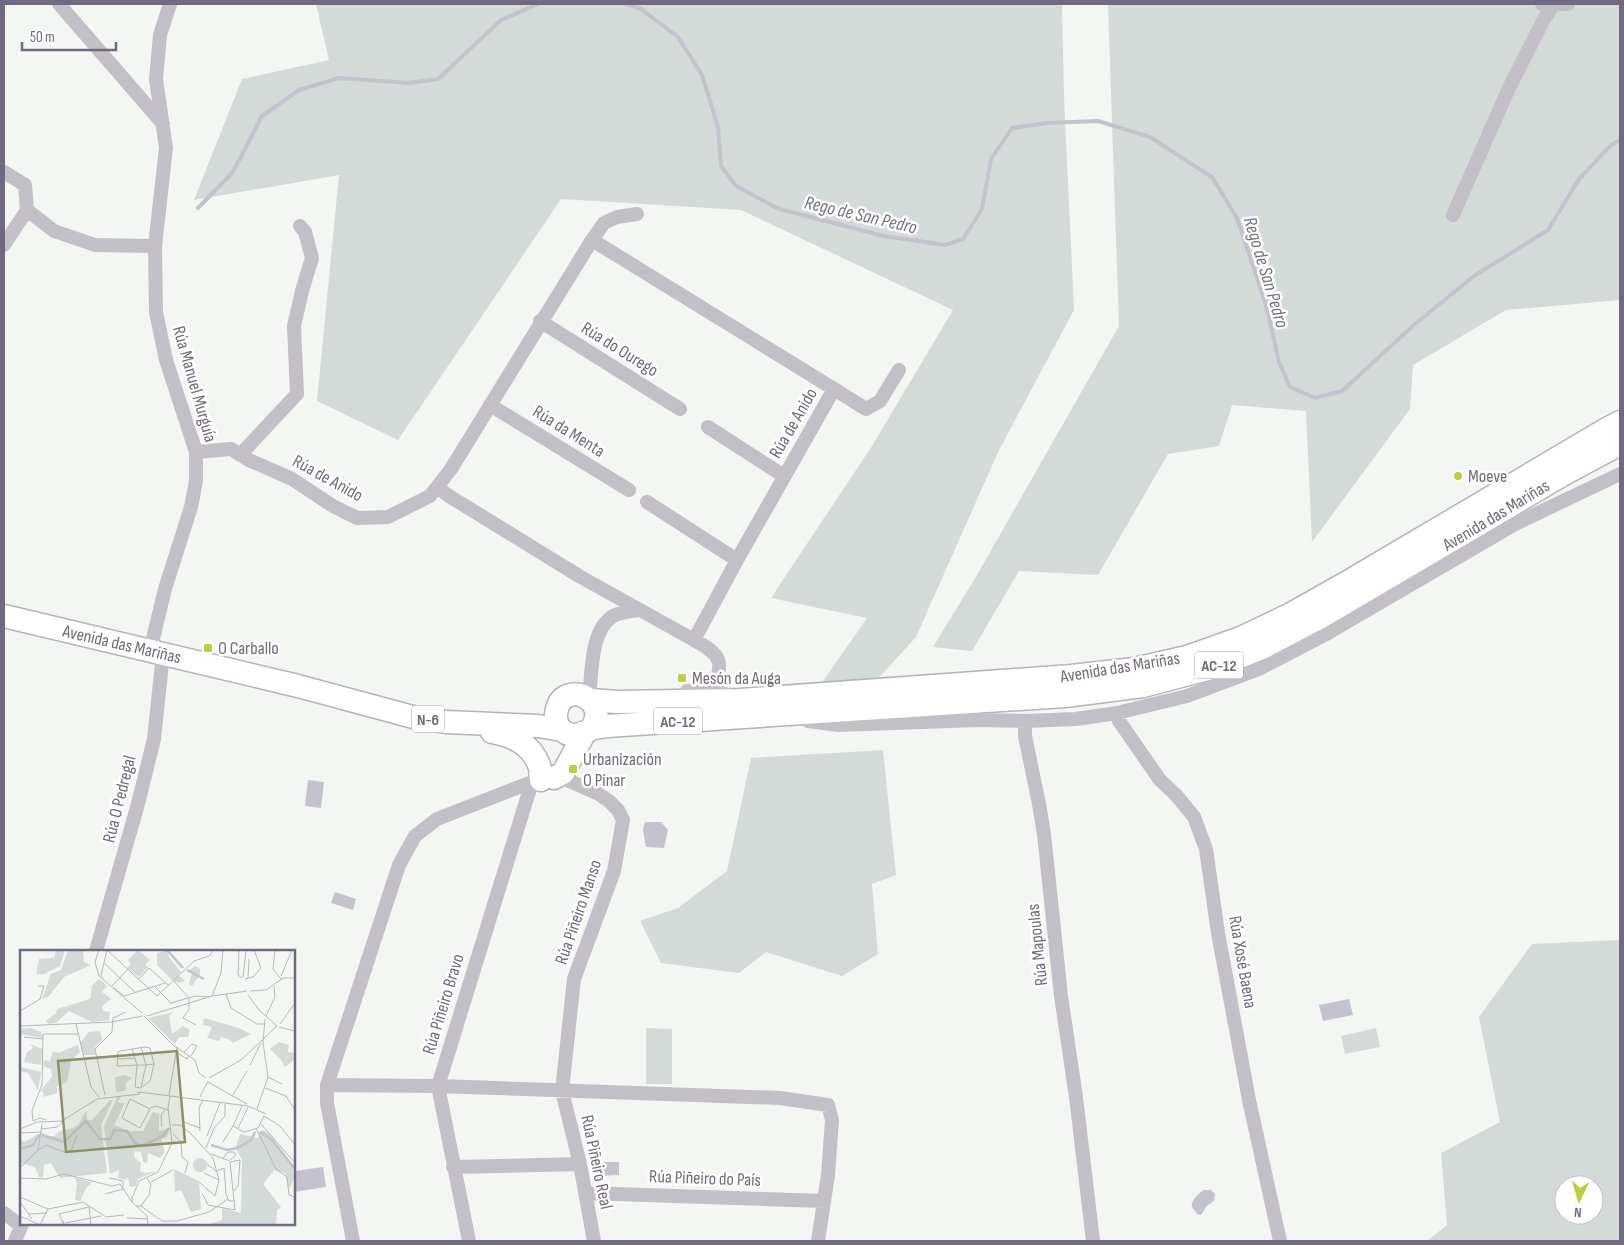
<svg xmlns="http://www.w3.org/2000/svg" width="1624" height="1245" viewBox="0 0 1624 1245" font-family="'Sofia Sans Condensed',sans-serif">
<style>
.green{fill:#d3dad7;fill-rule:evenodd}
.water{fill:#c4c2cd}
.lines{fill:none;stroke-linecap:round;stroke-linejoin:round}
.stream{stroke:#c4c2cd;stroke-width:4}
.trunk-casing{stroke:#b5b3b9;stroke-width:25}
.minor{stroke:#c2c0c6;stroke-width:14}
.trunk{stroke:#fff;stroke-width:22}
.poi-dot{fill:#becc3d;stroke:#fff;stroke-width:2}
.labels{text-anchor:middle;stroke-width:5;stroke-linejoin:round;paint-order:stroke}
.shield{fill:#fff;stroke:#9b96a6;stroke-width:1}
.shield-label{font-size:16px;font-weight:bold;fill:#706980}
.street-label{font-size:18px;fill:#706980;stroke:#fff}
.poi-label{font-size:18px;fill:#706980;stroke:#fff;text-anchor:start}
.water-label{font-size:19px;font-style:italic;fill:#73708a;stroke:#fff}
.inset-river{fill:none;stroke:#c4c2cd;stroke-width:2.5}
.inset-road{fill:none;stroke:#b7b6be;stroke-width:1}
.view{fill:#8f9165;fill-opacity:0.15;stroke:#8f9165;stroke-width:2.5}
.inset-edge{fill:none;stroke:#706980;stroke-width:2.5}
</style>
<rect width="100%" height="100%" fill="#f4f6f3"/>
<path class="green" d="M316 4H1062L1064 97 1074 310 999 450 916 637 874 683 821 684 867 618 771 598 872 446 953 310 741 210 561 199 398 440 317 401 339 175 194 200 242 79 329 60Z
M1108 4H1620V300L1506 310 1413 365 1410 409 1312 542 1306 411 1232 405 1219 446 1168 454 1098 575 1019 571 972 651 933 647 977 575 1119 326Z
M883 750 896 875 872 884 878 954 842 976 766 952 739 973 661 963 640 921 678 908 727 871 751 758Z
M1620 940V1241H1427L1447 1225 1441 1153 1500 1122 1479 1017 1532 944ZM1564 1185H1594V1215H1564Z
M646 1028 672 1029V1084H646Z
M1376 1028 1380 1047 1345 1054 1341 1036Z"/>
<path class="water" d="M308 780 324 782 321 808 305 806Z
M645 822H661L668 830 664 848 646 847 643 830Z
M335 892 356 899 353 910 331 903Z
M1349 999 1353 1015 1323 1021 1319 1005Z
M596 1162H619V1175L596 1176Z
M323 1167 326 1187 294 1192V1171Z
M1204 1190H1211L1215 1194 1214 1201 1207 1206 1201 1215 1197 1214C1196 1211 1193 1209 1192 1207 1190 1201 1199 1193 1204 1190Z"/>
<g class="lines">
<path class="stream" d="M626 4 641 9 678 37 702 75 718 127 721 166 736 186 779 209 884 236 945 245 963 239 982 209 991 159 1012 128 1047 123 1098 121 1150 137 1212 177 1237 218 1266 305 1279 362 1290 387 1315 398 1342 391 1415 324 1474 276 1548 230 1579 179 1611 145 1620 140
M198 208 233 172 262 116 299 90 339 78 409 83 438 79 501 20 538 4"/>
<g class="trunk-casing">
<path id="trunk" d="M4 616 298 686 413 717 446 722 538 726 562 730
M591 700 617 702 740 700 1071 676 1134 669 1187 657 1243 637 1291 614 1346 583 1605 430 1620 422
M591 729C612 700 565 679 557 709 555 716 556 723 560 728 570 740 581 734 592 729 596 727 602 727 607 726L1065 696 1143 686 1215 667 1264 647 1321 617 1564 474 1620 444
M492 732C513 736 531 744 539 765 541 769 540 775 541 780
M554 778 563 773 584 734"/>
</g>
<path class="minor" d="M59 4 163 124
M1542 4H1568
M4 172 25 185 27 210
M27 210 54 231 95 245 155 246
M1453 215 1509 88 1543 21 1554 4
M592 240 834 389 737 560 694 640 579 576 449 496 437 487 451 469Z
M592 240 604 223 617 217 637 214
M4 245 27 210
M540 321 680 409
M834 389 866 409 880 401 899 370
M490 405 629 490
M708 427 784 476
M196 452 231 449 249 460 292 479 333 506 357 518 388 517 430 496 437 487
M240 455 297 394 294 326 302 291 312 258 305 232 300 226
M647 502 737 560
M694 640C720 654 726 662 712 689
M150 651 165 589 191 507 196 481V452L166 360 156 312 155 246 166 148 156 79 160 35 170 4
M687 691 712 689 730 696
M589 698C592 674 590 630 613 616 621 612 631 611 639 610
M1117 713 1119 721 1160 780 1176 795 1194 817 1206 849 1218 933 1249 1100 1280 1241
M808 721 838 725 979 720 1025 721 1076 719 1117 713 1187 696 1259 669 1328 633 1517 523 1620 474
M1025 721V736L1039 804 1044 834 1061 996 1076 1097 1093 1241
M96 951 138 804 154 739 163 654
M327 1085 438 1086 780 1098 828 1105 832 1120 828 1175 818 1241
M453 1167 580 1164
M585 1193 824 1201
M4 1213 21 1226
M15 1241 22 1224
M353 1241 327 1103V1085L399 865 415 836 437 819 532 782 554 778 567 780 597 793 609 801 618 810 623 820 614 871 574 979 562 1091 580 1164 594 1241
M469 1241 438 1086 532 782"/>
<use href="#trunk" class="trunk"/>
</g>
<g class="poi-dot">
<circle cx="1458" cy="476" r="5"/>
<rect x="203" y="643" width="10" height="10" rx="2.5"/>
<rect x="677" y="673" width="10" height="10" rx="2.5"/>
<rect x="568" y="764" width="10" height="10" rx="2.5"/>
</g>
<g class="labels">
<g class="shield">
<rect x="1195" y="651.5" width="48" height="27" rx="4"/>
<rect x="412" y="705.5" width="32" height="27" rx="4"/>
<rect x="654" y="707.5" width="48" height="27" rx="4"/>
</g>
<g class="shield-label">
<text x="1219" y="671">AC-12</text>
<text x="428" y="725">N-6</text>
<text x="678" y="727">AC-12</text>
</g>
<g class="street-label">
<text transform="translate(620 349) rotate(32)" y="6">Rúa do Ourego</text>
<text transform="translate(195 384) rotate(74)" y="6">Rúa Manuel Murguía</text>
<text transform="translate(793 423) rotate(-60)" y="6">Rúa de Anido</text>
<text transform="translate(569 431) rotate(32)" y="6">Rúa da Menta</text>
<text transform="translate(328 478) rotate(29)" y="6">Rúa de Anido</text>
<text transform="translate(1496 515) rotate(-31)" y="6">Avenida das Mariñas</text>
<text transform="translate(122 644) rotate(13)" y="6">Avenida das Mariñas</text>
<text transform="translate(1120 667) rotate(-9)" y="6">Avenida das Mariñas</text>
<text transform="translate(119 799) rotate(-76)" y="6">Rúa O Pedregal</text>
<text transform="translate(578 912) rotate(-71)" y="6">Rúa Piñeiro Manso</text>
<text transform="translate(1037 945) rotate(-96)" y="6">Rúa Mapoulas</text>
<text transform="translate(1243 962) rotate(80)" y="6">Rúa Xosé Baena</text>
<text transform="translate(443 1004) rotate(-73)" y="6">Rúa Piñeiro Bravo</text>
<text transform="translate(597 1162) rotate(78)" y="6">Rúa Piñeiro Real</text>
<text transform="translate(705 1178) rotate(2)" y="6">Rúa Piñeiro do País</text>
</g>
<g class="poi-label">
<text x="1468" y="482">Moeve</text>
<text x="218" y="654">O Carballo</text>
<text x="692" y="684">Mesón da Auga</text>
<text x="583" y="765">Urbanización<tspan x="583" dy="21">O Pinar</tspan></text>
</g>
<g class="water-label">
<text transform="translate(861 214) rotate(13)" y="7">Rego de San Pedro</text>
<text transform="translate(1267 272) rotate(73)" y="7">Rego de San Pedro</text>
</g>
</g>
<g transform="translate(20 950)">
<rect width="275" height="275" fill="#f4f6f3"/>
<path d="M36 0H45L40 16 24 24H16L19 9 34 8ZM48 0H63L64 12 71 15 44 27 28 47 22 49 31 24 41 20ZM118 0 130 10 125 15 128 17 119 27 107 18 111 14 108 10ZM148 0 149 7 161 22 158 25 165 31 159 33 152 30 137 15V3ZM175 16 180 19V25L172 36 169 34 172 23 168 21ZM79 29 87 36 82 42 91 49 82 56 83 61 90 62 89 70 72 72 49 61 36 73 29 74 26 71 36 63 37 59 70 49 72 36ZM154 62 149 66 152 84 163 76 170 80 168 87H159L155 94 128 68ZM184 68 219 78 231 84 213 93 209 89 201 87 199 91 187 88 192 77 183 75ZM11 78 21 82 22 88 0 84V79ZM80 81 82 90 75 97 76 105H63L60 93 69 82ZM259 92 269 95 268 102 275 103V109L265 117 261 110 257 114 261 110 250 99ZM10 94 22 99 21 115 4 112 7 102 13 98ZM58 95 60 102 51 111 47 132 37 136V143L24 147 23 141 19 142 32 127 31 119 23 116 24 110 30 111 33 101 38 103ZM0 117 21 122 18 140 8 123 0 121ZM105 125 112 128 106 133 105 141 96 142 95 127ZM97 147H101L98 152 105 153 94 175 109 181H123L133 162 139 164V181L150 178 147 187 141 189 145 202 140 208 128 203 127 213 123 212 121 202 115 201 114 207 121 213 120 221 125 223 137 221 118 229 116 236 110 237 108 227 105 230 98 228 99 220 90 224 84 176ZM90 150H93L81 175 87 223 40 228 31 213 24 215 23 228 19 227 15 217 0 213V189L4 192 22 182 26 186H34L39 181 53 178 59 174 66 160 67 170H72ZM243 180 250 184 272 214 274 228 269 239 265 223 254 220 243 234 261 257 257 260 256 275H187L202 270V258L221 263 222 210 216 198 220 184 238 188 239 182ZM173 215a7 7 0 1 1 14 0a7 7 0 1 1-14 0ZM154 219 179 231 181 259 171 262 161 240 155 242ZM54 227 72 233 66 238 60 251 55 250 57 233Z" fill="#d3dad7"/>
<path class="inset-river" d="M147 0 163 18M167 20 184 29M240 182 252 190 275 219M22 185 44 192 66 171 80 189H90L94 180 107 181 115 193 121 196 142 187 149 178M191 195 207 200 217 198 231 190 235 182M0 199 13 195 19 185"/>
<path class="inset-road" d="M79 0 75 12 79 26 122 63M87 0 137 46 174 11 189 6 194 0M219 0 218 25 222 28M255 0 253 19 261 29M84 13 116 43M261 26 272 0M223 27 226 0M83 28 81 25 87 0M228 28 229 9M119 29 129 18 149 36M225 29 233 27 241 18 234 0M154 31 168 47M92 36 108 19M135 37 152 54M94 38 104 46 145 33M230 41 246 40 263 28H275M206 44 211 58 237 74H244M228 45 239 60 257 76M192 46 201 23 203 0M169 47V59L163 68 176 75M151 53 175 46 189 47M0 61 20 49 24 36H18M124 66 153 95 175 110 179 123 186 128M127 66 192 46 227 41M246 66 255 47 254 36M56 74 71 137 79 147M260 74 275 53M0 76 91 72 123 66M259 77 275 81M23 84 22 134 12 161 13 171 20 168 26 170M23 84H58M4 87 23 89M121 97 126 115 121 137M112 99 117 115 115 137 121 138 130 131 134 114 130 98 125 97 112 99 101 101 98 102 97 116H101L117 115H126L134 114M156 102 167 109 169 105M164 102 172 94 177 96 171 106M97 109 115 108M230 115 241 93M248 127 262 134M189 128 221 110 257 76M188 132 227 154M245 138 266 146 275 160M119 142 228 156 246 164M85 145 75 99 92 82 93 68 106 62M149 145 157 97M213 145 227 121M180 147 188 131M110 149 130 159 120 178 102 168ZM222 156 213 176 224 182 238 178 244 166M130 158 136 156 148 160M237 159 248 127 243 92 245 69M244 166 260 176 275 195M241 174 275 213M152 175H160L171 184 193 208 199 230 195 246M162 176 164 172 180 178M142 177 141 165 145 160M218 178 228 157M236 178 256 219 267 227 269 245 275 247M0 179 17 172 42 171 77 149 120 144 117 142M22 179 37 177 44 171M180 181 179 158 183 150M0 183 20 182M153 184 161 192 162 207 168 212 165 223M187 186 200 153M203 192 213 176M186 198 194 178 205 166V154M18 200 26 195 44 202 59 201M51 201 57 185M191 204 210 211M203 208 208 202H214L216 205 210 210M210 212 220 210 218 236 214 241M187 214 196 221 204 218 206 244 209 251H215M0 218 18 200 22 174M184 223 199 230M0 228 26 229 44 224 92 236 100 234 112 252M131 232 153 220M179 232 195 246M182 243 188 255 215 260 210 212M85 244 103 239V231L89 228M0 247 28 259 63 252 86 267 104 265M0 252 12 269M116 256H121L129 245 131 234 127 229M121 256 142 271M9 264 27 263M39 264 69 257 71 275M39 264 44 275 43 271M0 266 20 275M107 268 128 269M142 271H157L189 262 208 249M45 273 81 266M20 275 28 259M128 275 127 266 112 252V248L119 231 138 222 152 193 148 158 150 146"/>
<path class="view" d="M157 101 165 192 46 202 38 111Z"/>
<rect width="275" height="275" class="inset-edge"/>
</g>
<rect width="1624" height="1245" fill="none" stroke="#706980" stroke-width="10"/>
<g transform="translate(1579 1200) rotate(185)"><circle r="24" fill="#ffffff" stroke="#c6c3cc"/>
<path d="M0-4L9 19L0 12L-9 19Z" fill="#becc3d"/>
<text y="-8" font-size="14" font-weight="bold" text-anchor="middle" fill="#706980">N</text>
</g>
<path d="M22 42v8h94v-8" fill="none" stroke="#706980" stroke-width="2.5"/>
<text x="30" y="42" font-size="15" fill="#706980" stroke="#ffffff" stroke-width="4" paint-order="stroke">50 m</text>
</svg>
